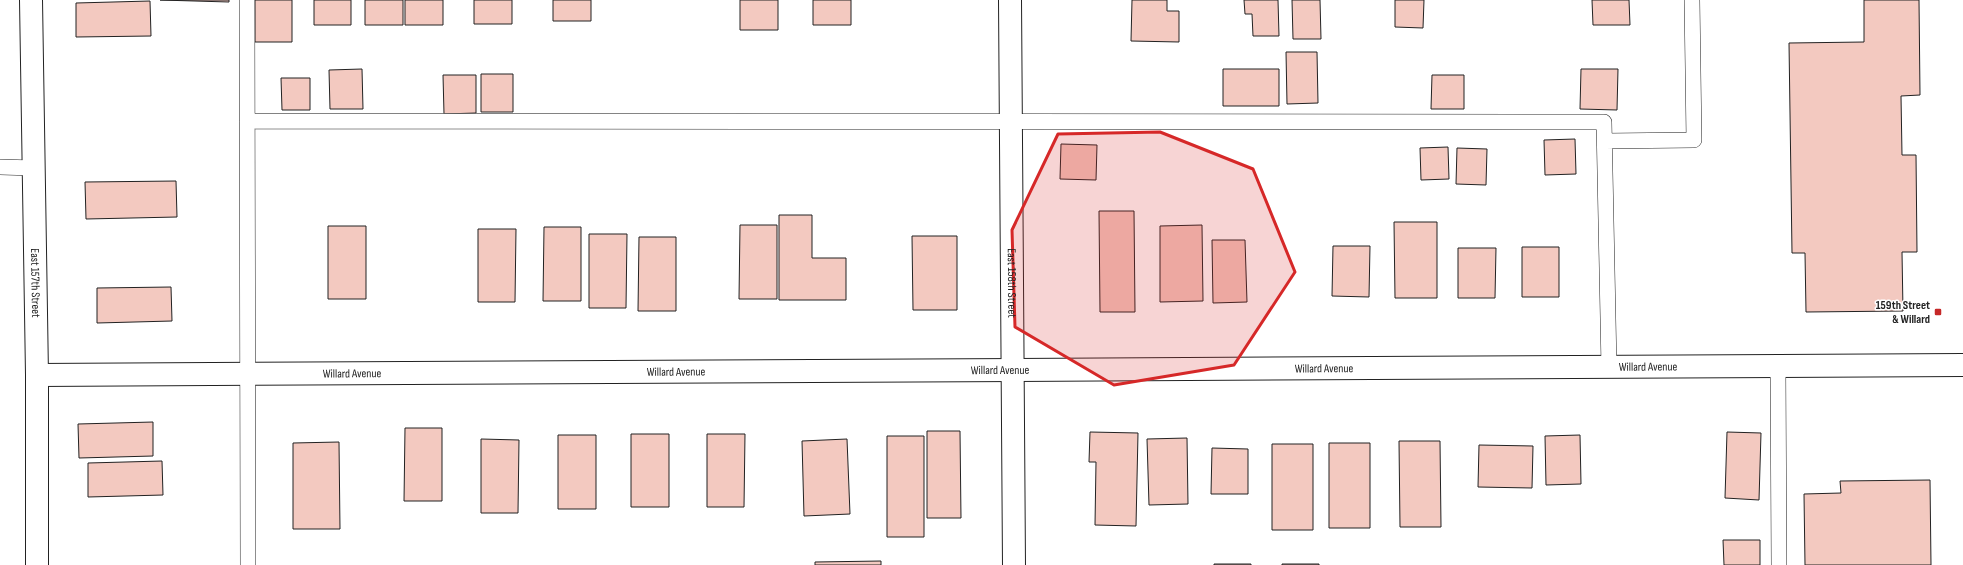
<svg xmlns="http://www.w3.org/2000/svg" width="1963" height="565" viewBox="0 0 1963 565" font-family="'Sofia Sans Condensed',sans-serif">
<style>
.building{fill:#f3c9c0;stroke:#222}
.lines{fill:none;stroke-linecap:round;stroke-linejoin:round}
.lane-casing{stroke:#222;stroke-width:16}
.street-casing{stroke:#222;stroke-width:24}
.lane{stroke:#fff;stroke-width:15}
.street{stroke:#fff;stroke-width:22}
.marked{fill:#d62828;fill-opacity:0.2;stroke:#d62828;stroke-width:3;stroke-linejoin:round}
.poi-dot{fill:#c62828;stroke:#fff;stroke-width:1.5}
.labels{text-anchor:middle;stroke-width:3;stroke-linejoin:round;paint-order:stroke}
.street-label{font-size:12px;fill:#222;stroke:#fff}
.poi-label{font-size:12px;font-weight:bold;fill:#222;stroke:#fff;text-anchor:end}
</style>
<rect width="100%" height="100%" fill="#fff"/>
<path class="building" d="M160 0H229V2Z
M255 0H292V42H255Z
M314 0H351V25H314Z
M365 0H403V25H365Z
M405 0H443V25H405Z
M474 0H512V24H474Z
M553 0H591V21H553Z
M740 0H778V30H740Z
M813 0H851V25H813Z
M1132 0H1167V11H1179V42L1131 41Z
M1244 0H1278L1279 36H1253L1252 14H1245Z
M1292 0H1320L1321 39H1293Z
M1395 0H1424L1423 28 1395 27Z
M1592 0H1629L1630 25H1593Z
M1864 0H1919L1920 95 1901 96 1902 155H1916L1917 252H1902L1903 311 1806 312 1805 253H1792L1789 43 1864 42Z
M150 1 151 36 76 37V3Z
M1286 52H1317L1318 103 1287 104Z
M362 69 363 109H330L329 70Z
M1223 69H1279V106H1223Z
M1581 69H1618L1617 110 1580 109Z
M481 74H513V112H481Z
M443 75H476V113L444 114Z
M1432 75H1464V109H1431Z
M281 78H310V110H282Z
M1575 139 1576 174 1545 175 1544 140Z
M1061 144 1097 145 1096 180 1060 179Z
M1448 147 1449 179 1421 180 1420 148Z
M1457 148 1487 149 1486 185 1456 184Z
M176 181 177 217 86 219 85 182Z
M1099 211H1134L1135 312H1100Z
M779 215H812V258H846V300H779Z
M1394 222H1437V298H1395Z
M740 225H777V299H739Z
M1202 225 1203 301 1160 302V226Z
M328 226H366V299H328Z
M544 227H581V301H543Z
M478 229H516L515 302H478Z
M589 234H627L626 308H589Z
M912 236H957V310H913Z
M639 237H676V311H638Z
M1212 240H1245L1247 302 1213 303Z
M1333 246H1370L1369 297 1332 296Z
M1522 247H1559V297H1522Z
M1458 248H1496L1495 298H1458Z
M171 287 172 321 97 323V288Z
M153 422V456L79 458 78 424Z
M405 428H442V501H404Z
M927 431H960L961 518H927Z
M1090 432 1138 433 1136 526 1095 525 1096 462H1089Z
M1727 432 1761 433 1759 500 1725 498Z
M631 434H669V507H631Z
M707 434H745L744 507H707Z
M558 435H596V509H558Z
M1580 435 1581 484 1546 485 1545 436Z
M887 436H924V537H887Z
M1187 438 1188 504 1149 505 1147 439Z
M481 439 519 440 518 513H481Z
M847 439 850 514 804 516 802 441Z
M1399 441H1440L1441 527H1400Z
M339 442 340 529H293V443Z
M1329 443H1370V528H1329Z
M1272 444H1313V530H1272Z
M1479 445 1533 446 1532 488 1478 487Z
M1212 448 1248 449V494H1211Z
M162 461 163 495 88 497V463Z
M1930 480 1931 565H1805L1804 494 1841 493 1840 481Z
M1723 540H1760V565H1724Z
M881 561V565H815V562Z
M1214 564H1251V565H1214Z
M1282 564H1319V565H1282Z"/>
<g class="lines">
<g class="lane-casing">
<path id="lane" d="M247 0 248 565
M247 121 1604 122 1609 367
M1605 141 1694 140 1692 0
M0 167 34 168
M1778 366 1779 565"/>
</g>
<g class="street-casing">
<g id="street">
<path id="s1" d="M31 0 37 375V565"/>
<path id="s2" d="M1010 0 1014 565"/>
<path id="s3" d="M37 375 1963 365"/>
</g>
</g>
<use href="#lane" class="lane"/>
<use href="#street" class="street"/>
</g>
<path class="marked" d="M1160 132 1253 169 1295 272 1234 365 1114 385 1015 327 1012 230 1058 134Z"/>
<rect class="poi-dot" x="1934" y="308" width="8" height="8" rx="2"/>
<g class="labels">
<g class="street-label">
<text dy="4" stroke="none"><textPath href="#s1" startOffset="283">East 157th Street</textPath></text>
<text dy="4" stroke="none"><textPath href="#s2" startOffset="283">East 158th Street</textPath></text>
<text dy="4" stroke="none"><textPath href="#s3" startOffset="1611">Willard Avenue</textPath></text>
<text dy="4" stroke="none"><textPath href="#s3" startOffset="1287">Willard Avenue</textPath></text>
<text dy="4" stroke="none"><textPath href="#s3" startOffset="963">Willard Avenue</textPath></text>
<text dy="4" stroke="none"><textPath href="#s3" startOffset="639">Willard Avenue</textPath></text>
<text dy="4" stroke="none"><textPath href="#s3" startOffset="315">Willard Avenue</textPath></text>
</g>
<g class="poi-label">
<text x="1930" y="309">159th Street<tspan x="1930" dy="14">&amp; Willard</tspan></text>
</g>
</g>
</svg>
